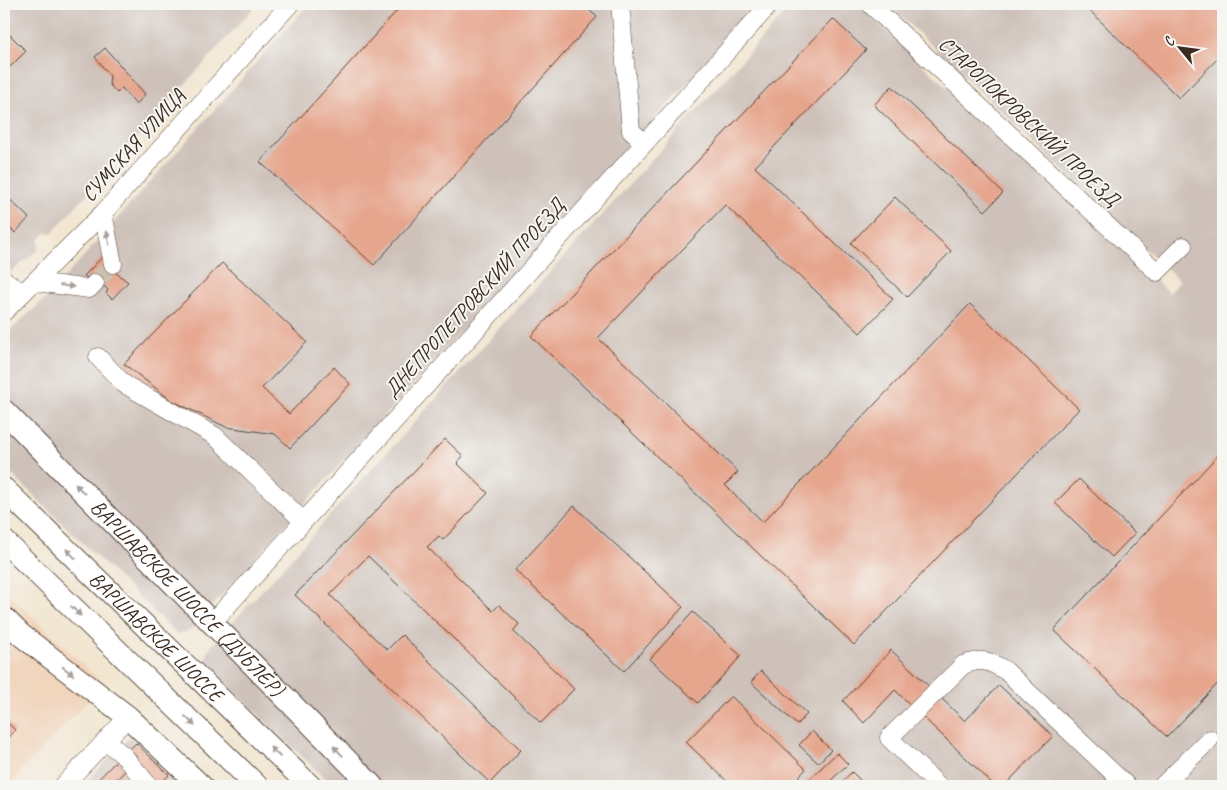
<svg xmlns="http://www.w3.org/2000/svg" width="1227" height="790" viewBox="0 0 1227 790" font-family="Caveat,sans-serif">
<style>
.built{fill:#f1d5bd}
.industrial{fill:#cec1ba}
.building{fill:#e6a58d}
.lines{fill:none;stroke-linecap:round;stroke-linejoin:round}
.minor-tunnel{stroke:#cdc0ad;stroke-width:18;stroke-dasharray:18 9;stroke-linecap:butt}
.minor-casing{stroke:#564639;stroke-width:19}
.major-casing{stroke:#564639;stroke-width:24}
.minor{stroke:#fff;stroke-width:18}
.major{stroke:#fff;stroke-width:22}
.oneway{fill:#a79f9a}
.labels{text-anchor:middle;stroke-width:4;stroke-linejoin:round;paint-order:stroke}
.street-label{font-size:21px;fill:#3b2a1e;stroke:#f6f6f2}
</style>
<rect width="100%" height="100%" fill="#f6f6f2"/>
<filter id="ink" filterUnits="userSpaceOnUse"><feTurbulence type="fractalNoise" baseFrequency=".02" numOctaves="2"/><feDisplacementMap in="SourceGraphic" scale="10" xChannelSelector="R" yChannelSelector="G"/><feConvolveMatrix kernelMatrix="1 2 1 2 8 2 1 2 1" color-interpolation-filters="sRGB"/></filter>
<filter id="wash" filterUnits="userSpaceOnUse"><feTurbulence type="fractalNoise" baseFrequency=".0096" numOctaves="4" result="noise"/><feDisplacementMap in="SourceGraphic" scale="20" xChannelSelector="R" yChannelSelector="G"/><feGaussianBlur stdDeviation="1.12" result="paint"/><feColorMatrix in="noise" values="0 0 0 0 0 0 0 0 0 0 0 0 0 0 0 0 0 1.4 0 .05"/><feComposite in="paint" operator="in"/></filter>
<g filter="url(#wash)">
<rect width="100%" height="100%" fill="#f2e6d1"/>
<path class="built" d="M4 590 104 684 7 786H4Z"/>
<path class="industrial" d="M4 4H257L52 233H45L39 240V249L11 272 4 265Z
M309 4H759L189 631 177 634 4 467V336L47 297Z
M793 4H857L1169 293 1180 281 888 4H1223V786H333L205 664 208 650Z
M130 737 180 786H82Z"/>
<g id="blocks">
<path class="building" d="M403 4H582L597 17 374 265 260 162Z
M1083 4H1223V53L1179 98Z
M833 19 866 50 755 167 893 299 860 333 725 205 598 338 738 472 725 485 763 522 970 304 1079 409 854 645 531 336Z
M4 29 26 51 4 73Z
M105 48 145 94 136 105 122 88 117 93 109 84 110 76 95 57Z
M892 86 1003 193 985 211 874 105Z
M4 194 29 218 15 233 10 228 5 233 4 232Z
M895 197 951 251 907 297 851 243Z
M104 255 111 269 128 282 112 299 106 293 108 290 99 281 95 283 84 276Z
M222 263 307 342 262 388 289 414 334 367 350 384 290 448 275 434 226 427 171 400 124 364Z
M445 439 463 456 457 463 488 493 443 540 439 536 427 547 493 611 499 605 519 624 513 631 574 689 541 723 368 556 330 595 387 650 402 635 521 750 490 783 295 595Z
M1223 450V678L1167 737 1054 630Z
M1079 479 1135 533 1112 557 1055 503Z
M574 506 683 607 624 671 515 570Z
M693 612 741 656 698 703 650 659Z
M891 650 965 721 999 685 1053 736 1004 786H995L895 690 864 723 843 701Z
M761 671 807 714 797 725 751 682Z
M731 696 806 769 790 786H732L686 742Z
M4 719 15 730 4 742Z
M812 731 831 750 818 763 799 745Z
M136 743 169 775 159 785 126 753Z
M837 753 848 764 825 786H802Z
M118 759 128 768 110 786H92Z
M852 772 866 786H837Z"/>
</g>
</g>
<g filter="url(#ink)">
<use href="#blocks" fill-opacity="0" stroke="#564639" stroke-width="1"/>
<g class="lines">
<path class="minor-tunnel" d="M95 283 113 264"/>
<g class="minor-casing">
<path id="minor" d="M620 4 631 131 645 143
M870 4 1157 272 1183 246
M103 213 113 264
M4 280 23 293
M36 282 89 289 95 283
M4 312 103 213 290 4
M98 357 124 384 215 436 303 521
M212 623 770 4
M106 741 124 756 149 786
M63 786 128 717
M939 786 889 738 963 665C982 658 988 660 1006 671L1127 786
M1162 786 1210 739"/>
</g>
<g class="major-casing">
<g id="major">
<path id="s1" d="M4 411 372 786"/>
<path id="s2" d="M4 489 310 786"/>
<path d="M4 541 257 786"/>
<path d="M4 618 21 635 128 717 201 786"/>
</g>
</g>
<use href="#minor" class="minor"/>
<use href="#major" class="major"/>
</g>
<defs><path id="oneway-solid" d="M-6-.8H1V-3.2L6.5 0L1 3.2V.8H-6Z" transform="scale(1.25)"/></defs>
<g class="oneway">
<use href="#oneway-solid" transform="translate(108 238) rotate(-101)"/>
<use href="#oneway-solid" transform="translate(67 286) rotate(7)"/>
<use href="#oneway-solid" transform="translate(80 489) rotate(-134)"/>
<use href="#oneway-solid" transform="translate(71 554) rotate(-136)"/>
<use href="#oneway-solid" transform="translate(76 611) rotate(44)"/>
<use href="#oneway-solid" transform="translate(68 671) rotate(38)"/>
<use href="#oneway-solid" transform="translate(190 721) rotate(44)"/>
<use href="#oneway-solid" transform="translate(338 751) rotate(-134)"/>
<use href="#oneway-solid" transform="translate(275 752) rotate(-136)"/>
</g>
</g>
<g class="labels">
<g class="street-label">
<text transform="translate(1029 121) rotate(43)" y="7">СТАРОПОКРОВСКИЙ ПРОЕЗД</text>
<text transform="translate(133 145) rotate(-48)" y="7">СУМСКАЯ УЛИЦА</text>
<text transform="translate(474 298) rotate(-48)" y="7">ДНЕПРОПЕТРОВСКИЙ ПРОЕЗД</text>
<text dy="7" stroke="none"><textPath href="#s1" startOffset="262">ВАРШАВСКОЕ ШОССЕ (ДУБЛЁР)</textPath></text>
<text dy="7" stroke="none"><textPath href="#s2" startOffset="212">ВАРШАВСКОЕ ШОССЕ</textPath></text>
</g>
</g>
<rect width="1227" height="790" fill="none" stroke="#f6f6f2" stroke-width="20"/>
<g transform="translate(1180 48) rotate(299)" stroke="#f6f6f2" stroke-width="4" paint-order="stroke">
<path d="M0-4L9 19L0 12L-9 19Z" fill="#3b2a1e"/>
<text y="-8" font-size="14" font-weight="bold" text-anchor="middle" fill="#3b2a1e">С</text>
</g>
</svg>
